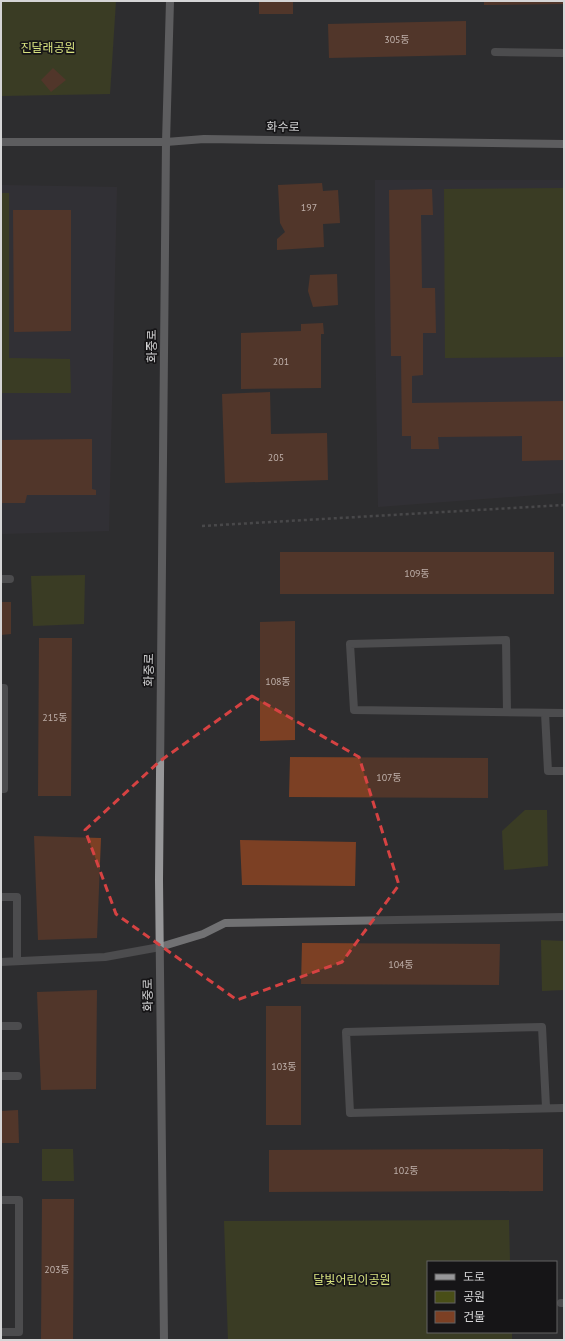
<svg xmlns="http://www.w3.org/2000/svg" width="565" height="1341" viewBox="0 0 565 1341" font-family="'PT Sans','Noto Sans KR',sans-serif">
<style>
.built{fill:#37343c}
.green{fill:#494e17}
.building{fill:#7c4024}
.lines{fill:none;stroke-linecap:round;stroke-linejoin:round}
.path{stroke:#69686a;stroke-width:2.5;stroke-dasharray:3 3;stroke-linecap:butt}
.lane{stroke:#717173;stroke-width:8}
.secondary{stroke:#979799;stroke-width:8}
.marked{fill:none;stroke:#d64242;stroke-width:3;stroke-dasharray:8 5;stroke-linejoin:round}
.labels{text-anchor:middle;stroke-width:3.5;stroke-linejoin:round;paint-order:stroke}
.number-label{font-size:10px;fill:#bfb0aa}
.park-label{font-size:12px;fill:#d8e280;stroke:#161517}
.street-label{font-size:12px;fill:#d5d5d6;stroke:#161517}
</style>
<rect width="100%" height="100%" fill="#2e2d2f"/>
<path class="built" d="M375 180H564V493L378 507 375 317Z
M1 185 117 187 109 531 1 534Z"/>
<path class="green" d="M1 1H116L110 94 1 96Z
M564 188V357L445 358 444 189Z
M1 193H9V358L70 359 71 393H1Z
M85 575 84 624 33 626 31 576Z
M525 810H547L548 866 504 870 502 831Z
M541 940 564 941V990L542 991Z
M42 1149H73L74 1181H42Z
M509 1220 510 1262H428V1332H512V1340H228L224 1221Z"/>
<path class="building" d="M259 1H293V14H259Z
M484 1H564V4L484 5Z
M466 21V55L329 58 328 24Z
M53 68 66 80 51 92 41 80Z
M322 183 323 191 338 190 340 223 323 224 324 247 277 250V239L285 232 280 223 278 185Z
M432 189 433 215H421L422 288H435L436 333H423V375L412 376V403L564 401V460L522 461V436L438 437 439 449H411V436H402L401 356H391L389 190Z
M13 210H71V331L14 332Z
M337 274 338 305 313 307 308 291 310 275Z
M323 323 324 334H321V388L241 389V333L301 331V324Z
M270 392 271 434 327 433 328 480 225 483 222 394Z
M92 439V489L96 490V495H27L25 503H1V440Z
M280 552H554V594H280Z
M1 602H11V634L1 635Z
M295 621V740L260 741V622Z
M39 638H72L71 796H38Z
M290 757 488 758V798L289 797Z
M34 836 101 838 97 938 38 940Z
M240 840 356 842 355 886 242 885Z
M302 943 500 944 499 985 301 984Z
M97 990 96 1089 41 1090 37 992Z
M266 1006H301V1125H266Z
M18 1110 19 1143H1V1111Z
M543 1149V1191L269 1192V1150Z
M42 1199H74L73 1340H41Z"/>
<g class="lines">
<path class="path" d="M202 526 564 505"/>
<path class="lane" d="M495 52 564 53
M1 579H10
M1 688H4V789H1
M507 712 506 640 350 644 354 710 564 713
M545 713 548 771H564
M1 897H17V961
M1 962 105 957 160 947 203 934 225 923 564 917
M1 1026H18
M1 1076H18
M546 1107 542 1027 346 1032 350 1113 564 1108
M1 1200H19V1332H1
M561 1303H564"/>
<path class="secondary" d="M1 142H166L204 139 564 144
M164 1340 159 880 166 142 170 1"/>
</g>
<path d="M0 0H565V1341H0ZM252 696 359 757 399 885 342 962 237 1000 116 914 85 830 160 761Z" fill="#2e2d2f" fill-opacity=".55" fill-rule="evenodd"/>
<path class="marked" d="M252 696 359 757 399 885 342 962 237 1000 116 914 85 830 160 761Z"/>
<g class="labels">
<g class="number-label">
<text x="397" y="43">305동</text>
<text x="309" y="211">197</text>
<text x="281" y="365">201</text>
<text x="276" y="461">205</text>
<text x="417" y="577">109동</text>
<text x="278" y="685">108동</text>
<text x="55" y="721">215동</text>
<text x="389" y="781">107동</text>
<text x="401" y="968">104동</text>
<text x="284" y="1070">103동</text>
<text x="406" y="1174">102동</text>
<text x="57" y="1273">203동</text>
</g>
<g class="park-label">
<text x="48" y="52">진달래공원</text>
<text x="352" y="1284">달빛어린이공원</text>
</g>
<g class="street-label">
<text transform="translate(283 127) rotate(1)" y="4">화수로</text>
<text transform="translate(152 346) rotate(-90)" y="4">화중로</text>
<text transform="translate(149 670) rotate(-89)" y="4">화중로</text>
<text transform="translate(148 995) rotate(-91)" y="4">화중로</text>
</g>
</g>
<rect width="565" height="1341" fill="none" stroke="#d5d5d6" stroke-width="4"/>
<rect x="427" y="1261" width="130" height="72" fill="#161517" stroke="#626263"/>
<rect x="435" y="1274" width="20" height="6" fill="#979799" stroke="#626263"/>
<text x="463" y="1281" font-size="12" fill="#d5d5d6">도로</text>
<rect x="435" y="1291" width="20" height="12" fill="#494e17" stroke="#626263"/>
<text x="463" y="1301" font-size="12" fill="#d5d5d6">공원</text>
<rect x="435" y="1311" width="20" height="12" fill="#7c4024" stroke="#626263"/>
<text x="463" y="1321" font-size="12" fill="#d5d5d6">건물</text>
</svg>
